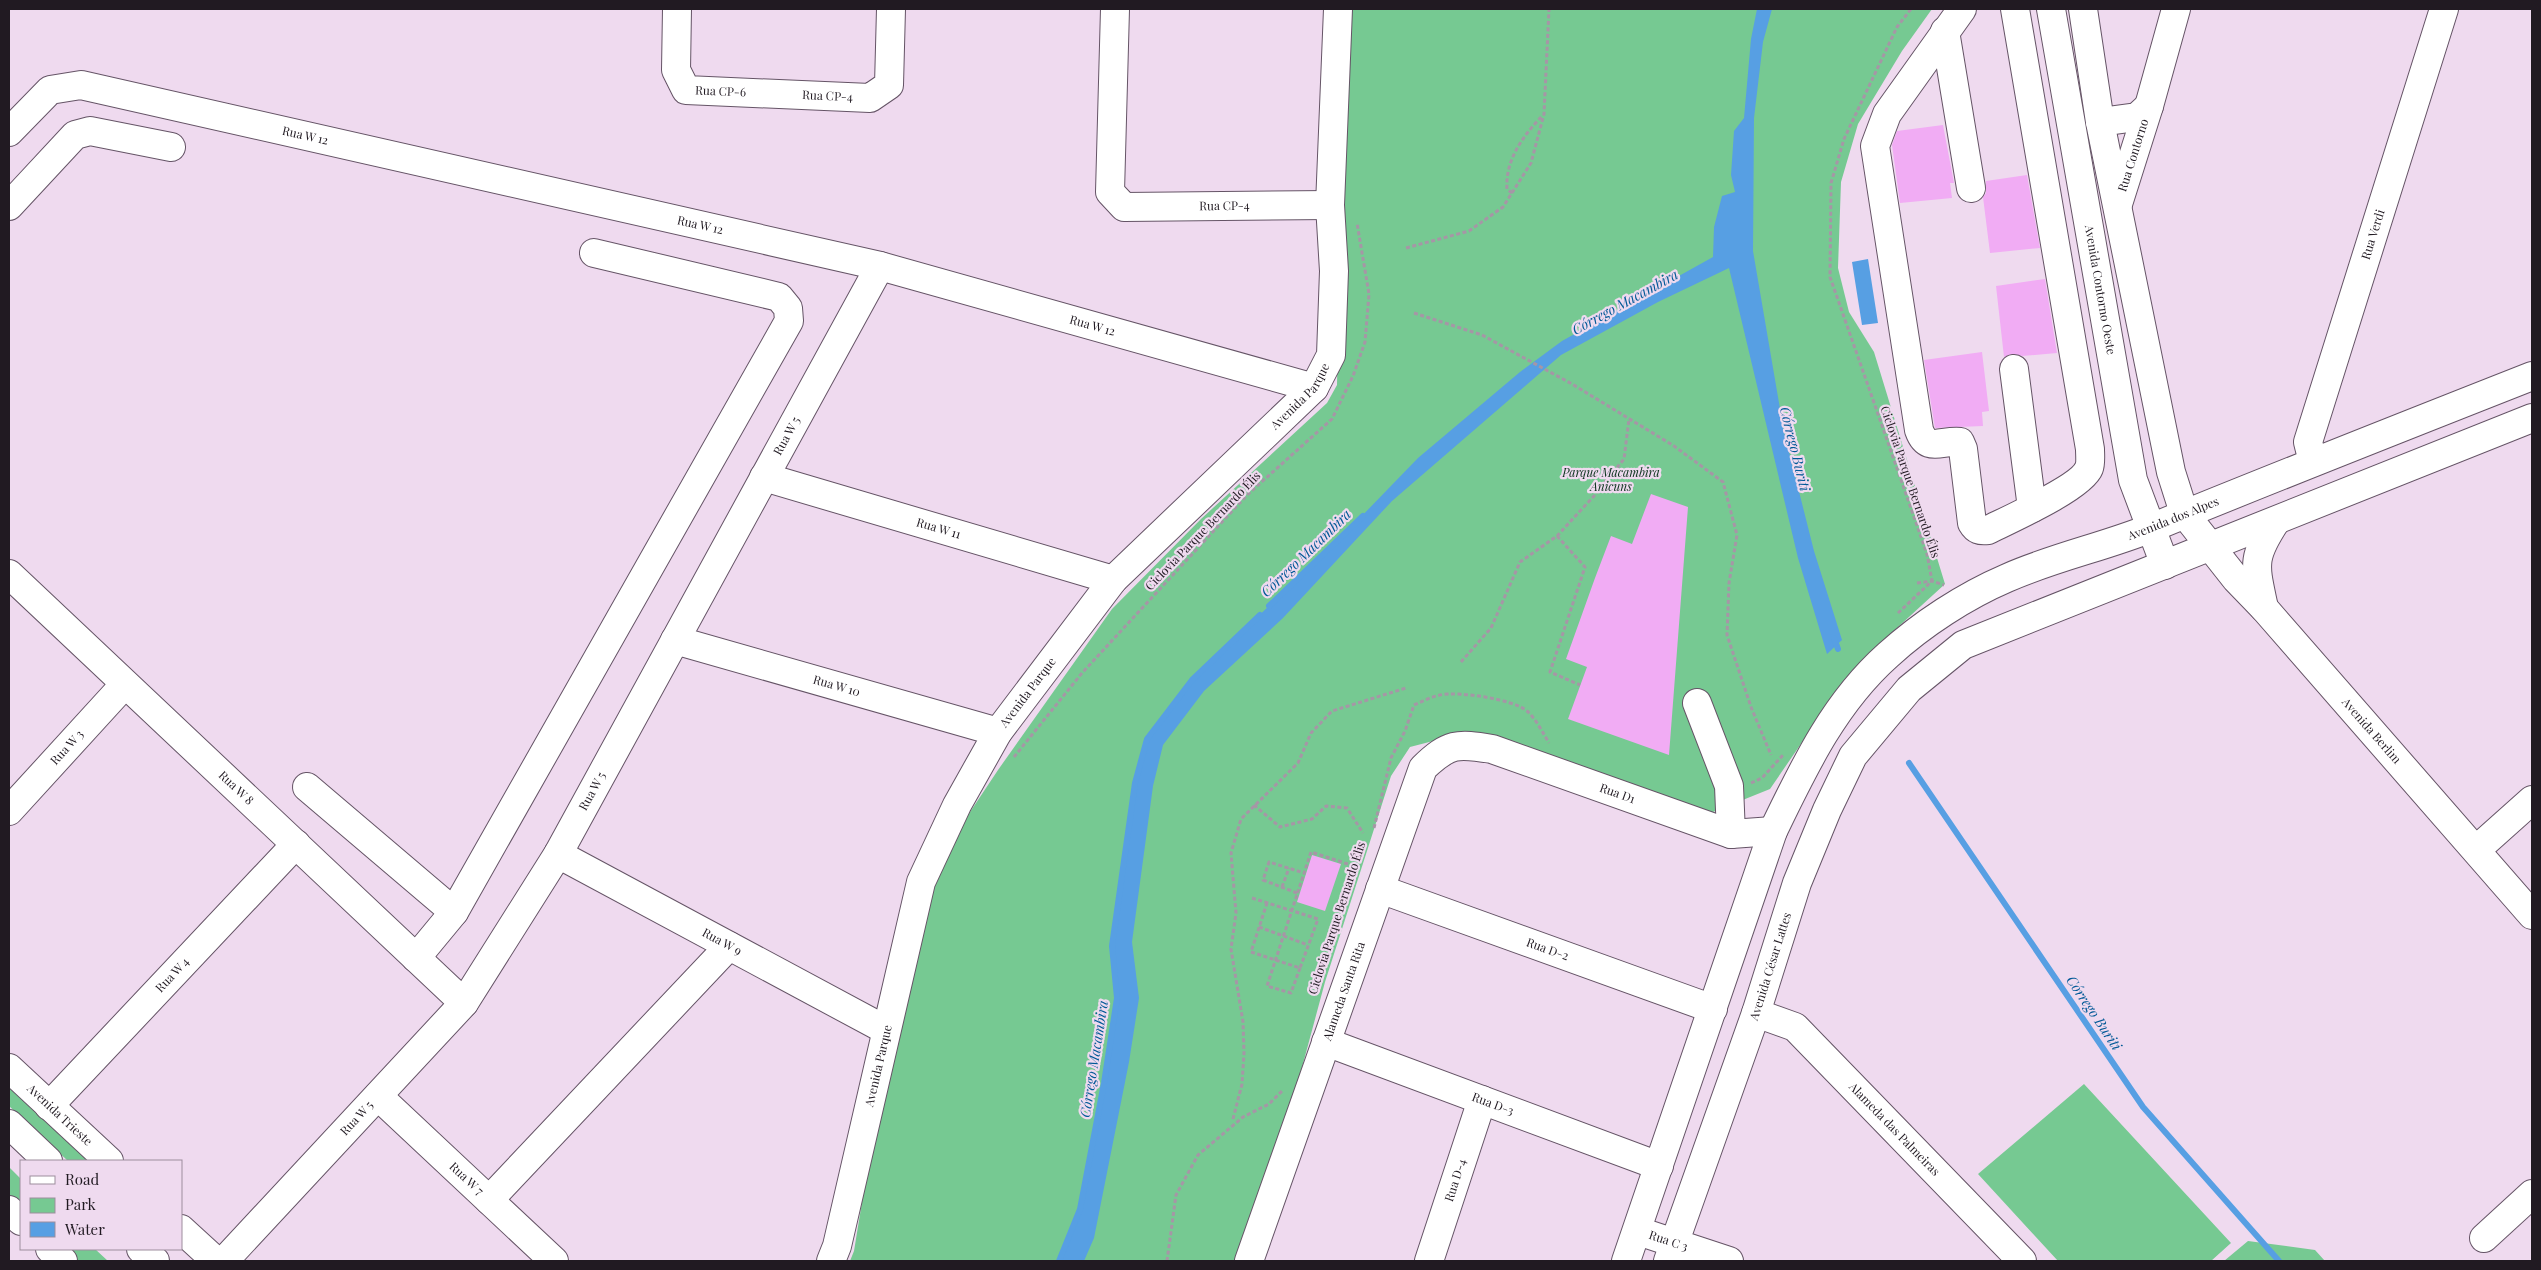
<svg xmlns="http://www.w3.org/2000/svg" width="2541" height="1270" viewBox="0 0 2541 1270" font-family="'Playfair Display',serif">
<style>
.green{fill:#76c992}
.water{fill:#579fe3}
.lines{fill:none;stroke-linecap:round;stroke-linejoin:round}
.stream{stroke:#579fe3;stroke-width:6}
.building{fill:#f1acf4}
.minor-casing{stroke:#655466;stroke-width:30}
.major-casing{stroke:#655466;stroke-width:30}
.path{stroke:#a696a6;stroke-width:3;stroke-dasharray:4 2.5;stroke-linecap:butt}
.minor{stroke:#fff;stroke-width:28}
.major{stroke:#fff;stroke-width:28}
.labels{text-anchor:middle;stroke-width:4.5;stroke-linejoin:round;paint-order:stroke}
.street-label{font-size:12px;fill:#211a22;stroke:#efdaef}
.park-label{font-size:12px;font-style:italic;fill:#0a321b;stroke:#efdaef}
.water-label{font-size:14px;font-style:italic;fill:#025997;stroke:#efdaef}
</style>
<rect width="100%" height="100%" fill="#efdaef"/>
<path class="green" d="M1344 9H1932L1902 51 1858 124 1841 182 1838 268 1849 312 1874 352 1945 584 1886 638 1831 700 1770 789 1703 816 1460 734 1410 747 1391 776 1325 982 1290 1112 1236 1261H850L854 1251 891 1024 940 857 998 770 1112 609 1201 519 1327 403 1337 385Z
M2084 1084 2231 1243 2211 1261H2058L1978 1174Z
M9 1085 91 1161H68L9 1106Z
M9 1167 21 1179V1211L9 1199Z
M2248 1241 2315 1250 2325 1261H2224Z
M60 1249H95L108 1261H74Z"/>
<path class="water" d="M1757 9H1772L1763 42 1754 118 1753 251 1784 432 1814 551 1842 640 1827 654 1798 558 1729 268 1658 302 1561 355 1392 501 1283 618 1204 691 1163 745 1153 786 1132 942 1139 998 1129 1062 1094 1238 1084 1261H1059L1080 1209 1104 1083 1117 998 1112 946 1135 783 1147 739 1192 680 1357 521 1418 458 1520 372 1562 341 1713 257 1714 227 1722 196 1735 192 1731 175 1734 131 1744 118 1751 39Z
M1868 259 1878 323 1862 325 1852 262Z"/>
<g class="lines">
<path class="stream" d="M1269 606 1363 516
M1834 638 1838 649
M1909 763 2143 1107 2279 1261
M1059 1261 1080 1209 1104 1083 1117 998 1112 946 1135 783 1147 739 1192 680 1260 615"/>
</g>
<path class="building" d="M1943 125 1954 183H1950L1952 198 1900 203 1892 145 1897 131Z
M2027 175 2040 248 1990 253 1983 197 1986 193V181Z
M2045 279 2057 353 2022 356 2012 354 2004 357 1996 286Z
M1982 352 1989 411 1982 412 1983 426 1935 428 1924 360Z
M1651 494 1688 507 1669 755 1568 719 1587 667 1566 659 1595 578 1611 536 1632 544Z
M1312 855 1341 864 1325 911 1297 902Z"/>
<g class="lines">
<g class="minor-casing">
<g id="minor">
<path id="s1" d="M677 9 676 70 686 90 870 98 889 85 891 9"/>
<path id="s2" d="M1115 9 1110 192 1124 207 1330 205"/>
<path d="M1962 9 1887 114 1875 146 1919 430C1927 453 1941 440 1960 442L1963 449 1972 523C1976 530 1980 531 1988 530 2008 520 2082 487 2089 468 2091 463 2090 454 2090 449L2015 9"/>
<path d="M1945 31 1971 188"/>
<path d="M2100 122 2137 117 2149 106"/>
<path id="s3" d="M9 132 50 90 81 85 880 266 1314 388"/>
<path id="s4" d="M2118 204 2149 106 2176 9"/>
<path d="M9 206 75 135 90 131 171 147"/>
<path d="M2014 369 2032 508"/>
<path id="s5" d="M2313 462 2308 442 2444 9"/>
<path id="s6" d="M764 477 1113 580"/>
<path id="s7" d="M9 574 464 1003"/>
<path id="s8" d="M675 640 998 732"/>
<path d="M1697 703 1729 786 1731 834"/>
<path d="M307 787 454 912"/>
<path id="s9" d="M9 811 125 684"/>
<path d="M2476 850 2532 800"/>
<path id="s10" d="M558 854 886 1030"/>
<path id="s11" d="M1380 889 1713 1009"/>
<path d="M416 958 454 912 789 321 788 308 779 297 594 253"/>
<path id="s12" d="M1756 1013 1795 1027 2022 1261"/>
<path id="s13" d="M1326 1042 1659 1166"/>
<path id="s14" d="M9 1068 109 1161"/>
<path id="s15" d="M378 1096 554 1261"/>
<path id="s16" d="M49 1106 296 844"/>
<path d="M9 1124 48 1161"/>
<path d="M489 1200 729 946"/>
<path d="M9 1210 21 1221"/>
<path d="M181 1229 216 1261"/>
<path id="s17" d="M1638 1231 1729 1261"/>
<path d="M2484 1238 2532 1194"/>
<path d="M50 1249 63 1261"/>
<path d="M141 1249 155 1261"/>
<path id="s18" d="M224 1261 464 1003 558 854 880 266"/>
<path id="s19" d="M831 1261 837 1246 921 882 957 805 998 732 1113 580 1314 388 1331 355 1334 271 1330 205 1338 9"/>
<path id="s20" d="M1249 1261 1423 768C1449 743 1457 743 1492 749L1731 834 1773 831"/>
<path id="s21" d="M1429 1261 1482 1100"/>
</g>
</g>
<g class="major-casing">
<g id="major">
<path id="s22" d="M2051 9 2133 480 2165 565"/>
<path id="s23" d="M2083 9 2100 122 2171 472 2184 513 2236 579 2264 608 2532 915"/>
<path d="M2264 608C2255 565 2251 559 2276 521"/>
<path id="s24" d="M1626 1261 1773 831C1804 767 1834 703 1888 655 1922 624 1965 596 2007 578 2054 557 2104 547 2151 528 2278 476 2405 426 2532 376"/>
<path id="s25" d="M1668 1261 1756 1013 1797 883 1827 810 1853 756 1909 689 1963 645 2532 418"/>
</g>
</g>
<path class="path" d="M1512 193 1507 189C1505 159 1524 135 1543 115
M1406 248 1469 231 1503 207 1531 163 1544 114 1549 9
M1414 313 1482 335 1572 384 1674 446 1723 482 1737 535 1729 583 1727 635 1751 707 1771 755
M1557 536 1585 567 1550 672 1580 685
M1917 583 1932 581 1944 585
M1898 613 1932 581 1927 554 1830 277 1831 183 1844 139 1897 27 1911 9
M1461 662 1491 628 1520 562 1557 536 1594 496 1624 459 1629 419
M1014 757 1082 673 1247 495 1332 419 1353 376 1365 342 1369 294 1357 223
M1751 783 1762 778 1783 755
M1254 805 1280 827 1312 819 1326 806 1347 808 1363 833
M1374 828 1391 758 1405 731 1414 705C1423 701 1431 697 1440 695 1458 691 1513 699 1527 711 1536 719 1543 733 1549 743
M1282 887 1289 868
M1297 893 1263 880 1269 862 1304 873
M1252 898 1318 919 1300 968 1251 952 1267 903
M1259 927 1308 945
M1300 968 1291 993 1267 986 1311 852 1354 866
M1233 1119 1242 1084 1244 1053 1243 1022 1231 949 1236 913 1231 853 1241 819 1298 763 1311 733 1332 711 1406 688
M1167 1261 1176 1195 1198 1155 1243 1117 1269 1104 1283 1090"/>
<use href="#minor" class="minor"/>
<use href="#major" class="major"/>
</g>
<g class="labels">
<g class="street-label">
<text dy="4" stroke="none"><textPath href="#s1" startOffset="118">Rua CP-6</textPath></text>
<text dy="4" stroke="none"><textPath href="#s1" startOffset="225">Rua CP-4</textPath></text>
<text dy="4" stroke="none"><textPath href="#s3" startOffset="320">Rua W 12</textPath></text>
<text dy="4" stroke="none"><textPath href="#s4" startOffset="51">Rua Contorno</textPath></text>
<text dy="4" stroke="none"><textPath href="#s2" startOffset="304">Rua CP-4</textPath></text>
<text dy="4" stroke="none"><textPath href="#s3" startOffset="725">Rua W 12</textPath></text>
<text dy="4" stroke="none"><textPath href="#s5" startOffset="238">Rua Verdi</textPath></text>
<text dy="4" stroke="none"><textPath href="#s22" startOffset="285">Avenida Contorno Oeste</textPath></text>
<text dy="4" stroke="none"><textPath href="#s3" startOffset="1130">Rua W 12</textPath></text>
<text dy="4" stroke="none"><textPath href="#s19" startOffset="1012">Avenida Parque</textPath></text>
<text dy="4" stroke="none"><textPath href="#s18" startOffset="1005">Rua W 5</textPath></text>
<text transform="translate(1910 482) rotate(71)" y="4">Ciclovia Parque Bernardo Élis</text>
<text dy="4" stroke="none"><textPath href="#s24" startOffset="985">Avenida dos Alpes</textPath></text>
<text dy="4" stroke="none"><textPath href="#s6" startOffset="182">Rua W 11</textPath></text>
<text transform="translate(1203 531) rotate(-46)" y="4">Ciclovia Parque Bernardo Élis</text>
<text dy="4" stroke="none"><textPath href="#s8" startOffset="168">Rua W 10</textPath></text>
<text dy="4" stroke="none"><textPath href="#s19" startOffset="608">Avenida Parque</textPath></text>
<text dy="4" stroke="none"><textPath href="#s23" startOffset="802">Avenida Berlim</textPath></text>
<text dy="4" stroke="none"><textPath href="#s9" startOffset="86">Rua W 3</textPath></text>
<text dy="4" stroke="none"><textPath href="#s7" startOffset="312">Rua W 8</textPath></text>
<text dy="4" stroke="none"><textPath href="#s18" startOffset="600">Rua W 5</textPath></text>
<text dy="4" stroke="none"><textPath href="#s20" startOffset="732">Rua D1</textPath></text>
<text transform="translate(1337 918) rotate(-72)" y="4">Ciclovia Parque Bernardo Élis</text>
<text dy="4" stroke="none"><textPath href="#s10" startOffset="186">Rua W 9</textPath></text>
<text dy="4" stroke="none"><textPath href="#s11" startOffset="178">Rua D-2</textPath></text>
<text dy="4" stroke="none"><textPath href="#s25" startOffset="312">Avenida César Lattes</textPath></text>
<text dy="4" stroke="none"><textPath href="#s16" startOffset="180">Rua W 4</textPath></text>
<text dy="4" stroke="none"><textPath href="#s20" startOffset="286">Alameda Santa Rita</textPath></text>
<text dy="4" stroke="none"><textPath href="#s19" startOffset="201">Avenida Parque</textPath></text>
<text dy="4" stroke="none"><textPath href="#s13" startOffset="178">Rua D-3</textPath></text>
<text dy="4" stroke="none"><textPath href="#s14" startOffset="69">Avenida Trieste</textPath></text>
<text dy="4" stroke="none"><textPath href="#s18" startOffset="195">Rua W 5</textPath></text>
<text dy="4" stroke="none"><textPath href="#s12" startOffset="184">Alameda das Palmeiras</textPath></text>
<text dy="4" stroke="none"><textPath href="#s15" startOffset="121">Rua W 7</textPath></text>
<text dy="4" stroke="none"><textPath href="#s21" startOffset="85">Rua D-4</textPath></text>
<text dy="4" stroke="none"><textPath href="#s17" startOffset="32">Rua C 3</textPath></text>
</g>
<g class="park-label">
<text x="1611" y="477">Parque Macambira<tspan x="1611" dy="14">Anicuns</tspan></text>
</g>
<g class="water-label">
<text transform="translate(1625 302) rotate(-29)" y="5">Córrego Macambira</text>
<text transform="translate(1795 449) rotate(76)" y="5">Córrego Buriti</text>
<text transform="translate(1306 553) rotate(-44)" y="5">Córrego Macambira</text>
<text transform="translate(2094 1013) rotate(56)" y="5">Córrego Buriti</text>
<text transform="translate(1094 1059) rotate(-81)" y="5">Córrego Macambira</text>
</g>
</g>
<rect width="2541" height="1270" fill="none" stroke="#211a22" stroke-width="20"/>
<rect x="20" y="1160" width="162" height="90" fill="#efdaef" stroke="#9d8d9d"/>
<rect x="30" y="1176" width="25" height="8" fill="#ffffff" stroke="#9d8d9d"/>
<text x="65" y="1185" font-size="15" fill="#211a22">Road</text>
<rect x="30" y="1198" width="25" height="15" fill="#76c992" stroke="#9d8d9d"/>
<text x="65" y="1210" font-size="15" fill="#211a22">Park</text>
<rect x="30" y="1222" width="25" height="15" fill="#579fe3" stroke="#9d8d9d"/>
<text x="65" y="1235" font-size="15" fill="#211a22">Water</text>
</svg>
